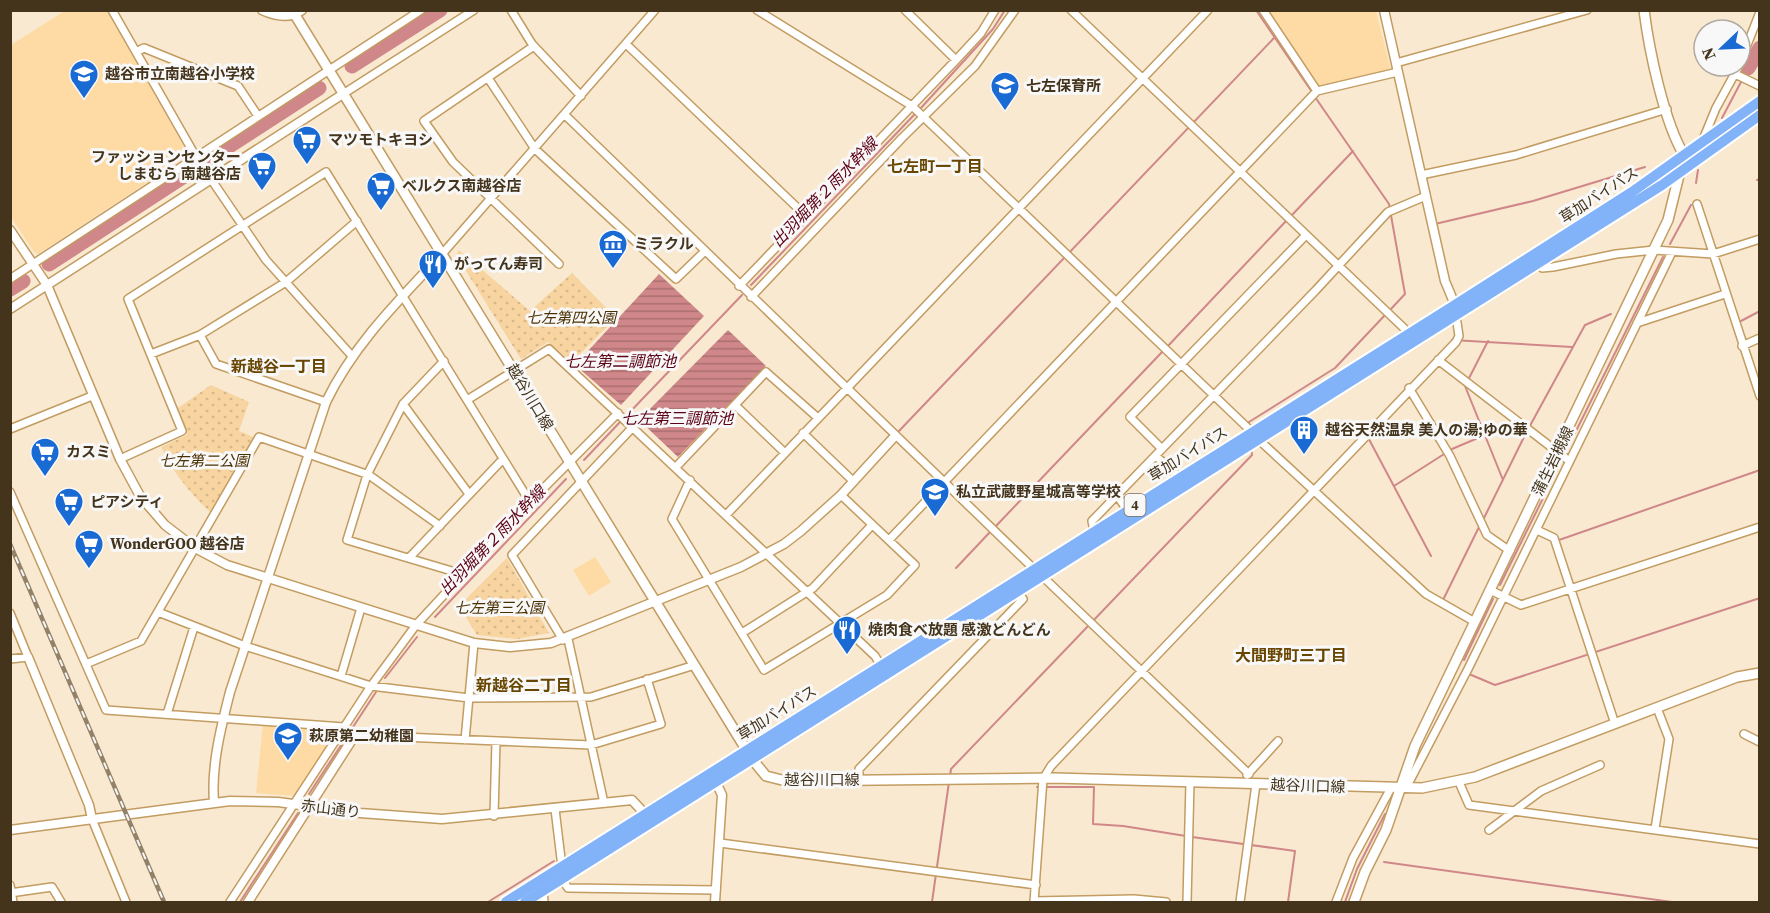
<svg xmlns="http://www.w3.org/2000/svg" width="1770" height="913" viewBox="0 0 1770 913" font-family="'Source Serif 4','Noto Sans JP',serif">
<style>
.built{fill:#fedba5}
.park{fill:url(#park-dots)}
.water{fill:url(#water-rules)}
.lines{fill:none;stroke-linecap:round;stroke-linejoin:round}
.stream{stroke:#d08789;stroke-width:2}
.river{stroke:#d08789;stroke-width:15}
.minor-casing{stroke:#c29c61;stroke-width:10}
.tertiary-casing{stroke:#c29c61;stroke-width:11}
.secondary-casing{stroke:#c29c61;stroke-width:12}
.trunk-casing{stroke:#fff;stroke-width:14}
.minor{stroke:#fff;stroke-width:7}
.tertiary{stroke:#fff;stroke-width:8}
.secondary{stroke:#fff;stroke-width:9}
.trunk{stroke:#82b2f7;stroke-width:10}
.rail-casing{stroke:#92826a;stroke-width:4.5}
.rail{stroke:#f8f8f8;stroke-width:2;stroke-dasharray:7;stroke-linecap:butt}
.labels{text-anchor:middle;stroke-width:6;stroke-linejoin:round;paint-order:stroke}
.shield{fill:#f8f8f8;stroke:#7a6f5d;stroke-width:1.5}
.shield-label{font-size:14px;font-weight:bold;fill:#44341b}
.poi-label{font-size:15px;font-weight:bold;fill:#44341b;stroke:#f8f8f8;text-anchor:start}
.street-label{font-size:15px;fill:#44341b;stroke:#f8f8f8}
.park-label{font-size:15px;font-style:italic;fill:#4b3100;stroke:#f8f8f8}
.neighbourhood-label{font-size:16px;font-weight:bold;fill:#684600;stroke:#f8f8f8}
.water-label{font-size:16px;font-style:italic;fill:#5d0116;stroke:#f8f8f8}
</style>
<defs>
<pattern id="park-dots" width="8" height="8" patternUnits="userSpaceOnUse" patternTransform="scale(1.5)"><rect width="8" height="8" fill="#f7d4a0"/><path d="M2 2h.1M6 6h.1" fill="none" stroke="#d5b789" stroke-width="1.8" stroke-linecap="round"/></pattern>
<pattern id="water-rules" width="6" height="5" patternUnits="userSpaceOnUse" patternTransform="scale(1.5)"><rect width="6" height="5" fill="#d08789"/><path d="M0 2.5h6" fill="none" stroke="#aa6f6f"/></pattern>
</defs>
<rect width="100%" height="100%" fill="#f9e9d1"/>
<path class="built" d="M66 10 107 11 187 152 186 157 38 254 34 252 11 217V45Z
M1265 11H1376L1391 71 1317 89Z
M595 557 611 582 589 596 573 570Z
M263 723 340 729 294 796 256 793Z"/>
<path class="park" d="M459 250 530 311 572 273 616 318 572 362 548 342 521 359 456 255Z
M211 385 249 402 239 431 256 438 211 513C190 493 174 474 161 447L187 435 178 408Z
M507 558 549 633 517 639 477 635 459 606Z"/>
<path class="water" d="M659 274 704 316 621 405 575 365Z
M728 330 766 366 678 457 639 420Z"/>
<g class="lines">
<path class="stream" d="M1256 10 1312 92
M1746 71 1748 68
M1315 97 1389 204 1405 294 1390 310
M920 109 993 29 1005 10
M1722 118 1741 82
M1757 180 1760 179
M1696 183 1698 170
M1291 216 1353 151
M1435 224 1533 201 1645 167
M1670 244 1691 205
M751 285 914 115
M1741 321 1760 311
M1452 340 1572 347
M1488 341 1465 386 1503 480
M1167 347 1287 220
M628 414 742 295
M1249 427V422L1335 368 1386 314
M1363 428 1431 556
M899 431 1274 38
M1566 451 1663 257
M584 460 621 421
M1394 486 1452 449 1485 435
M1483 520 1526 433 1585 325 1611 314
M995 527 1163 351
M1559 540 1760 470
M956 568 991 531
M1500 585 1560 464
M1443 600 1480 525
M435 617 566 479
M1464 660 1493 599
M1469 674 1495 685 1760 598
M385 678 417 637
M950 776 951 769 1252 455 1251 447
M1037 787H1094L1093 824 1123 826 1186 836
M309 794 376 692
M1192 837 1295 851 1288 902
M1384 862 1672 902
M240 902 298 813
M488 902 554 861
M932 902 949 782
M1345 902 1357 869 1385 814"/>
<path class="river" d="M352 66 440 10
M1748 68 1760 48
M206 161 319 88
M49 264 198 167
M10 289 23 281"/>
<g class="minor-casing">
<path id="minor" d="M112 10 196 157 266 260 352 356
M511 10 532 44 581 96
M757 10 912 106 1252 432
M905 10 956 60
M1071 10 1409 333
M1263 10 1317 91
M626 44 806 216
M534 46 424 121 453 162 559 264
M136 52 144 48 238 86 258 116
M1396 63 1587 10
M1740 63 1760 12
M1735 74 1760 86
M488 78 535 149 676 279 704 252
M343 94 474 10
M565 115 1034 569
M1702 142 1716 108 1739 66
M1421 175 1516 155 1667 109
M1697 204 1760 396
M443 253 655 10
M1539 263 1542 268 1553 267 1616 254 1654 250 1713 254 1760 239
M10 279 421 10
M739 286 956 60 981 33 995 10
M751 297 902 138 975 66 1015 10
M1637 323 1725 294
M200 335 216 364 326 402
M1742 346 1760 338
M151 354 200 335 286 282 357 221
M1438 360 1568 460
M444 361 403 404 367 475 347 540 462 574
M1409 388 1450 456 1487 535 1510 551
M467 400 549 349 875 656 881 666
M403 404 469 494
M735 405 785 453
M10 429 92 396
M803 433 853 481
M1259 440 1426 594 1475 622
M1162 449 1130 417 1306 235
M1156 456 1179 477
M120 459 182 431 128 299 326 172 530 502
M676 467 766 372 818 418
M690 480 672 519 764 670 887 595 915 565 841 495
M10 492 106 710 344 727
M1117 495 1127 510
M726 515 1208 10
M1537 530 1554 538 1615 724
M1094 531 1092 521 1316 290 1388 212 1426 196
M889 540 1317 91 1398 72
M409 558 503 459
M1042 576 1249 774
M1490 590 1521 605 1760 527
M158 612 245 646 371 686 469 698 591 697 695 665
M10 613 28 657 10 659
M742 633 813 588 872 525
M568 639 604 803
M563 640 512 555 633 427
M86 664 141 641 259 437 369 475 440 526
M341 676 361 608
M167 714 194 627
M1744 734 1760 742
M355 735 591 745 661 724 647 679
M465 740 474 643
M1247 775 1278 741
M859 780V769L1023 599 1018 592
M1459 782 1469 805 1760 844
M1406 788 1468 669 1672 252
M555 809 562 867
M494 816 496 742
M92 819 126 902
M1655 829 1669 739 1657 708
M1489 830 1541 791 1600 765
M720 843 1036 885
M562 879 568 888 716 890
M10 885 13 902
M543 890 544 902
M10 893 52 887 61 902
M1034 901 1134 899 1166 902
M230 902 371 686 416 625 530 502 618 413
M1034 902 1043 779 1051 766 1456 342 1459 336 1456 316
M1187 902 1190 782
M1240 902 1256 784
M1336 902 1353 858 1391 788"/>
</g>
<g class="tertiary-casing">
<path id="tertiary" d="M262 10C275 16 290 19 302 10
M1384 10 1445 281 1455 305
M10 230 47 285 120 459 140 496 165 525 195 548 227 565 474 643 510 647 551 643 741 567 784 544 801 531 841 495 895 436
M10 309 343 94
M28 657 89 805 92 819
M714 778 722 795 715 902
M214 802C211 766 221 727 230 692L326 402C354 344 399 300 443 253
M10 830 230 801 278 802 360 813 442 819 632 800 645 814
M248 902 355 735"/>
</g>
<g class="secondary-casing">
<path id="secondary" d="M292 10 752 759 766 776 786 781 1054 778 1422 788 1475 777 1737 677 1760 673
M1354 902 1365 872 1386 830 1415 746 1668 220 1684 155C1664 122 1649 50 1644 10"/>
</g>
<g class="trunk-casing">
<path id="trunk" d="M506 902 1455 305 1632 192 1760 101
M525 902 1662 185 1760 115"/>
</g>
<use href="#minor" class="minor"/>
<use href="#tertiary" class="tertiary"/>
<use href="#secondary" class="secondary"/>
<use href="#trunk" class="trunk"/>
<g class="rail-casing">
<path id="rail" d="M10 544 164 902"/>
</g>
<use href="#rail" class="rail"/>
</g>
<defs>
<g id="school-pin" transform="scale(1.5)"><path d="M0 17L-7.5 6A9.5 9.5 0 1 1 7.5 6Z" fill="#1a6ad4" stroke="#f8f8f8"/><path d="M0-5L7-2L0 1L-7-2ZM-4 1L0 2.5L4 1V4Q0 6-4 4Z" fill="#fff"/></g>
<g id="supermarket-pin" transform="scale(1.5)"><path d="M0 17L-7.5 6A9.5 9.5 0 1 1 7.5 6Z" fill="#1a6ad4" stroke="#f8f8f8"/><path d="M-6-5.5h2.5l.6 2H6L4.5 2H-2.5L-4.4-4H-6ZM-1.5 3.2a1.3 1.3 0 1 0 .1 0ZM3 3.2a1.3 1.3 0 1 0 .1 0Z" fill="#fff"/></g>
<g id="museum-pin" transform="scale(1.5)"><path d="M0 17L-7.5 6A9.5 9.5 0 1 1 7.5 6Z" fill="#1a6ad4" stroke="#f8f8f8"/><path d="M0-6L6-3V-2H-6V-3ZM-5-1h2V3h-2ZM-1-1h2V3h-2ZM3-1h2V3H3ZM-6 4H6V6H-6Z" fill="#fff"/></g>
<g id="restaurant-pin" transform="scale(1.5)"><path d="M0 17L-7.5 6A9.5 9.5 0 1 1 7.5 6Z" fill="#1a6ad4" stroke="#f8f8f8"/><path d="M-5-6h1v4h1v-4h1v4h1v-4h1v5L-1.5 .5V6h-2V.5L-5-1ZM5-6V6H3V1.5H1.5Q1.5-4 5-6Z" fill="#fff"/></g>
<g id="building-pin" transform="scale(1.5)"><path d="M0 17L-7.5 6A9.5 9.5 0 1 1 7.5 6Z" fill="#1a6ad4" stroke="#f8f8f8"/><path d="M-4-6H4V6H1V3H-1V6H-4ZM-2.5-4.3h1.7v1.8h-1.7ZM.8-4.3h1.7v1.8H.8ZM-2.5-1h1.7V.8h-1.7ZM.8-1h1.7V.8H.8Z" fill="#fff"/></g>
</defs>
<g fill-rule="evenodd">
<use href="#school-pin" x="84" y="74"/>
<use href="#school-pin" x="1005" y="86"/>
<use href="#supermarket-pin" x="307" y="140"/>
<use href="#supermarket-pin" x="262" y="166"/>
<use href="#supermarket-pin" x="381" y="186"/>
<use href="#museum-pin" x="613" y="244"/>
<use href="#restaurant-pin" x="433" y="264"/>
<use href="#building-pin" x="1304" y="430"/>
<use href="#supermarket-pin" x="45" y="452"/>
<use href="#school-pin" x="935" y="492"/>
<use href="#supermarket-pin" x="69" y="502"/>
<use href="#supermarket-pin" x="89" y="544"/>
<use href="#restaurant-pin" x="847" y="630"/>
<use href="#school-pin" x="288" y="736"/>
</g>
<g class="labels">
<rect class="shield" x="1124.5" y="494" width="21" height="22" rx="4.5"/>
<g class="shield-label">
<text x="1135" y="510">4</text>
</g>
<g class="poi-label">
<text x="105" y="79">越谷市立南越谷小学校</text>
<text x="1026" y="91">七左保育所</text>
<text x="328" y="145">マツモトキヨシ</text>
<text x="241" y="162" text-anchor="end">ファッションセンター<tspan x="241" dy="17">しまむら 南越谷店</tspan></text>
<text x="402" y="191">ベルクス南越谷店</text>
<text x="634" y="249">ミラクル</text>
<text x="454" y="269">がってん寿司</text>
<text x="1325" y="435">越谷天然温泉 美人の湯;ゆの華</text>
<text x="66" y="457">カスミ</text>
<text x="956" y="497">私立武蔵野星城高等学校</text>
<text x="90" y="507">ピアシティ</text>
<text x="110" y="549">WonderGOO 越谷店</text>
<text x="868" y="635">焼肉食べ放題 感激どんどん</text>
<text x="309" y="741">萩原第二幼稚園</text>
</g>
<g class="street-label">
<text transform="translate(1599 195) rotate(-33)" y="5">草加バイパス</text>
<text transform="translate(530 397) rotate(59)" y="5">越谷川口線</text>
<text transform="translate(1188 454) rotate(-32)" y="5">草加バイパス</text>
<text transform="translate(1553 461) rotate(-64)" y="5">蒲生岩槻線</text>
<text transform="translate(777 713) rotate(-32)" y="5">草加バイパス</text>
<text x="822" y="785">越谷川口線</text>
<text transform="translate(1308 786) rotate(2)" y="5">越谷川口線</text>
<text transform="translate(331 809) rotate(7)" y="5">赤山通り</text>
</g>
<g class="park-label">
<text x="571" y="323">七左第四公園</text>
<text x="204" y="466">七左第二公園</text>
<text x="499" y="613">七左第三公園</text>
</g>
<g class="neighbourhood-label">
<text x="935" y="172">七左町一丁目</text>
<text x="279" y="372">新越谷一丁目</text>
<text x="1291" y="661">大間野町三丁目</text>
<text x="524" y="691">新越谷二丁目</text>
</g>
<g class="water-label">
<text transform="translate(824 192) rotate(-46)" y="6">出羽堀第２雨水幹線</text>
<text x="620" y="367">七左第二調節池</text>
<text x="677" y="424">七左第三調節池</text>
<text transform="translate(492 540) rotate(-46)" y="6">出羽堀第２雨水幹線</text>
</g>
</g>
<rect width="1770" height="913" fill="none" stroke="#44341b" stroke-width="24"/>
<g transform="translate(1722 48) rotate(247)"><circle r="28" fill="#f8f8f8" stroke="#b0aaa0" stroke-width="1.5"/>
<path d="M0-4.5L10 22L0 15L-10 22Z" fill="#1a6ad4"/>
<text y="-9" font-size="16" font-weight="bold" text-anchor="middle" fill="#44341b">N</text>
</g>
</svg>
